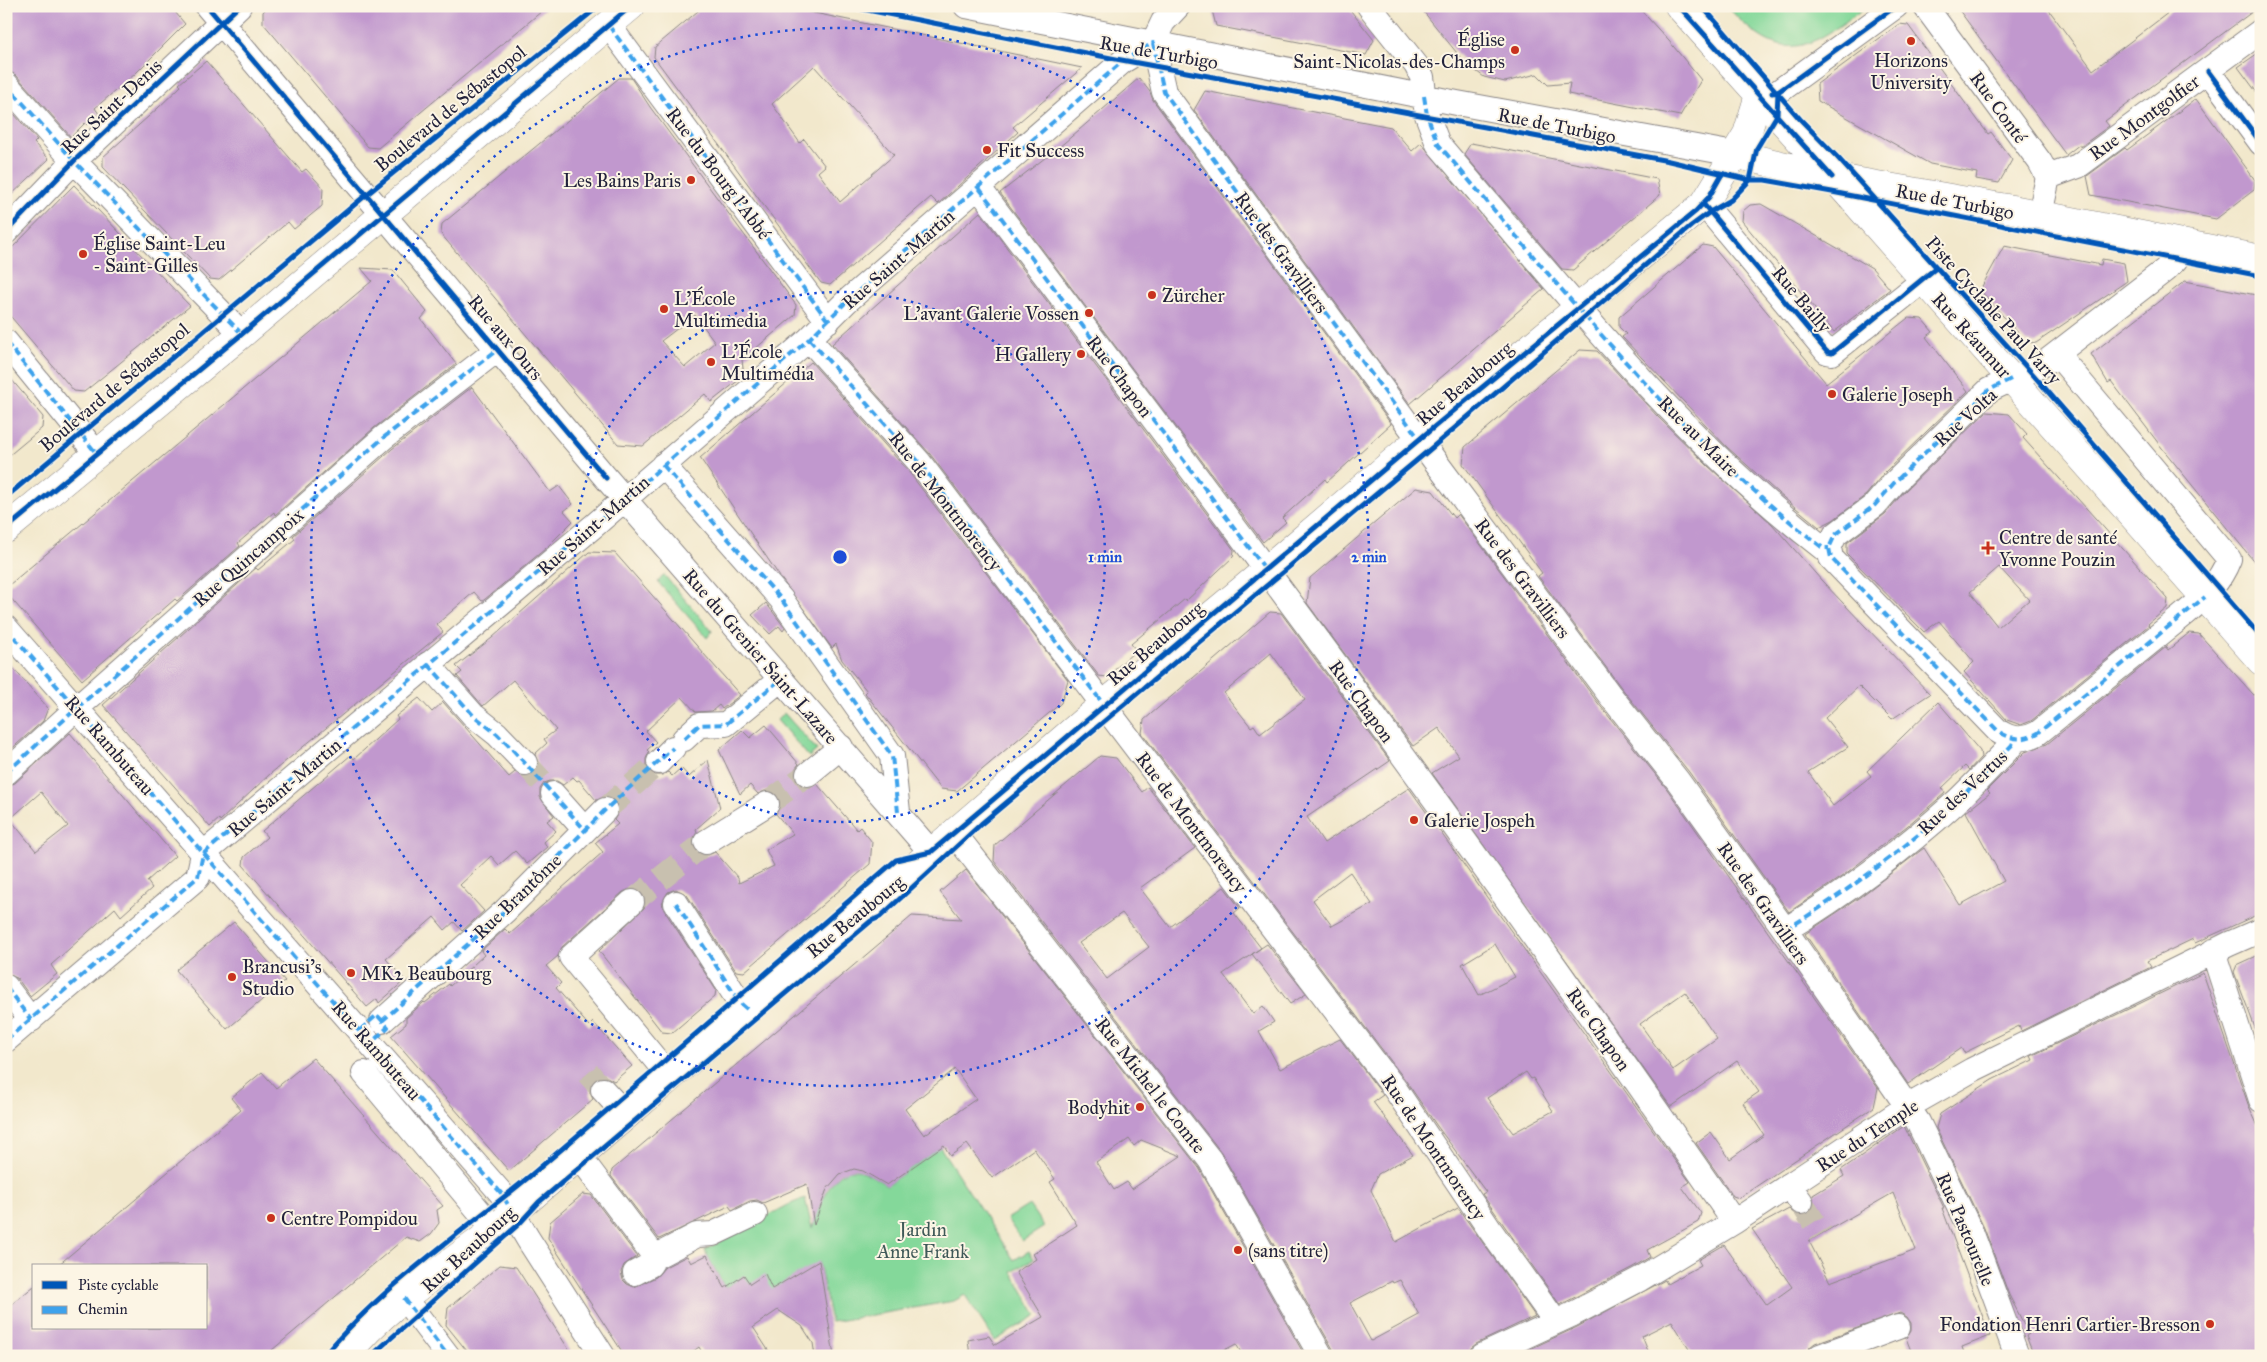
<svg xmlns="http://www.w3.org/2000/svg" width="2267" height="1362" viewBox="0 0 2267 1362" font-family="'IM FELL Great Primer',serif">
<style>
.green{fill:#84d89a;stroke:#537d6a}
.building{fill:#c198ce;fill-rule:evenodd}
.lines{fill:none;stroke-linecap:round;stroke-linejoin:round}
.minor-tunnel{stroke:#c8c0af;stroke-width:24;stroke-dasharray:24 12;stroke-linecap:butt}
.minor-casing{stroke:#8a8584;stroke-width:26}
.major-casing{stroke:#8a8584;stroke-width:29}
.minor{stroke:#fff;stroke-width:24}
.major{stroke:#fff;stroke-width:28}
.quiet{stroke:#3ea2ec;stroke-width:4;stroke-dasharray:8 4;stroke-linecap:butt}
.cycleway-casing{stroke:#fcf5e5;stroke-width:8}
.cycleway{stroke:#0057b8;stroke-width:5}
.ring{fill:none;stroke:#1d4ed8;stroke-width:2.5;stroke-dasharray:2.5 5}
.poi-dot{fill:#c8321e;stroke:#fcf5e5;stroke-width:2}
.labels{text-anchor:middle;stroke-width:4;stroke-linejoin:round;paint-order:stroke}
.poi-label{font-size:19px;fill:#22223b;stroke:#fcf5e5;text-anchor:start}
.street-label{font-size:19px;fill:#22223b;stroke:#fcf5e5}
.park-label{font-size:19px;fill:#3f5958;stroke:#fcf5e5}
.centre{fill:#1d4ed8;stroke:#fcf5e5;stroke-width:2.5}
.ring-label{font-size:15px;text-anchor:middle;font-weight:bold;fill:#1d4ed8;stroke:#fcf5e5;stroke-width:4;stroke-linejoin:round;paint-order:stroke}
</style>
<rect width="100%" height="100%" fill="#fcf5e5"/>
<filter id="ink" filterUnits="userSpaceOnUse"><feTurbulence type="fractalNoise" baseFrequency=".02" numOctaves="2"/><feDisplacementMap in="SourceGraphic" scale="10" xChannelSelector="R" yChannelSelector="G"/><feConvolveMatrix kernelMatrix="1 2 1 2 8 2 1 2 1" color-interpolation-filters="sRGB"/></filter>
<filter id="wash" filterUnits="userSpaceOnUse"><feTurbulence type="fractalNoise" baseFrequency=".0096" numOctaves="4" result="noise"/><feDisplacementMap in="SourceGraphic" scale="20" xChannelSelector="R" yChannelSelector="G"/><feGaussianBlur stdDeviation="1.12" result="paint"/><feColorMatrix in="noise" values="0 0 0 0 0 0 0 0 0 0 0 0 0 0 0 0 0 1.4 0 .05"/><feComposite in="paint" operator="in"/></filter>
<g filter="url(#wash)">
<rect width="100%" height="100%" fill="#f2e8cc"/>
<path class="green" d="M1727 6H1867C1808 50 1782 69 1727 6Z
M664 575 712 631 707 638 658 582Z
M784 713 817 750 809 757 777 720Z
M940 1147 1014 1260 1029 1251 1034 1259 1012 1272 1037 1315 995 1341 965 1295 954 1301 831 1322 819 1262 758 1298 744 1276 725 1288 707 1255 705 1250 788 1205 805 1198 812 1228C820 1208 833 1159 864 1172 872 1175 879 1181 887 1185Z
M1029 1205 1044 1227 1022 1241 1007 1219Z"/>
<g id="blocks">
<path class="building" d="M6 6H170L185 24 135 74 95 108 99 114 87 125 85 123 71 137 16 75 6 71Z
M268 6H548L378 148 368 147 263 23V12Z
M704 6H780L1082 68 1013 127 1018 132 938 204 931 197 830 285 821 283 654 57 655 47ZM814 66 894 155 840 202 818 172 825 166 804 139 800 143 772 104Z
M1211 6H1347L1374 40 1366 55 1216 26Z
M1419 6H1637L1669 41 1701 80 1680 116 1568 94 1570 83 1548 85 1537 74 1505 82 1484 77 1465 63Z
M1956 6H2046L2093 70 2177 6H2260L2105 121 2109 126 2080 147V144L2066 155Z
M1899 24 1908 25 1988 134 1991 132 2012 160 1999 183 1976 179 1977 173 1930 164 1818 101 1817 84Z
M2261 51V98L2238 67Z
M206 61 302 172 306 169 323 188 322 206 294 229 288 222 219 280 210 279 103 167V157L158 108 181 86 179 84Z
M619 78H631L650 107 796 305 795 315 742 360 744 376 711 402 705 394 643 446 618 444 441 234 442 224ZM695 315 715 342 685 367 661 341Z
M1139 78 1150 92 1153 100 1391 424 1327 482 1325 479 1282 518 1286 522 1263 542 1000 193 1064 143Z
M1205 91 1391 127 1412 151 1421 143 1544 289 1410 404 1194 110Z
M2196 99 2255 180 2254 190 2216 219 2091 195 2087 176 2125 148 2127 150Z
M6 105 37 140 34 143 49 159 6 200Z
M1471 143 1657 179 1660 195 1573 270 1562 269 1464 154Z
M74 185 190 306 84 392 74 391 6 311V254Z
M1761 204 1872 268 1890 289 1834 332 1742 221 1743 211 1750 205Z
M980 212 1234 550 1233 557 1186 601 1185 599 1131 644 1136 650 1107 677 1099 676 930 454 832 344Z
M1703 245 1713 247 1826 383 1908 318 1922 319 1933 332 1926 337 1968 391 1884 473 1866 495 1833 520 1819 527 1778 493 1727 447 1622 337 1626 334 1619 327V317Z
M2004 246 2101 265 2102 259 2124 263 2127 281 2036 343 2026 342 1980 290Z
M361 268 393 270 427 312 421 319 456 364 374 428 275 515 274 512 238 543 240 546 177 601 175 599 82 680 8 595 9 585 372 281Z
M2185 281 2261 296V570L2162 448 2111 381 2108 383 2091 354Z
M1580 350 1597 351 1658 417 1708 466 1772 524 1822 581 1930 694 1892 719 1859 686 1825 718 1848 747 1808 772 1833 806 1871 776 1867 771 1938 702 1980 751 1981 757 1969 770 1965 766 1942 788 1945 793 1907 826 1844 875 1789 912 1689 772 1620 686 1538 576 1542 573 1463 464 1465 447Z
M811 362 908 471 1068 680 1061 703 957 791 941 789 865 693 867 691 842 660 836 644 832 648 780 577 700 458Z
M6 373 43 417 42 428 6 458Z
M472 387 550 492 559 486 573 504 564 511 573 521 545 549 484 600 482 601 474 592 437 624 443 632 270 774 220 821 219 819 210 827 103 705 256 568 258 570 295 539 293 536 392 449Z
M1986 412 2009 414 2027 434 2023 438 2168 599 2167 608 2148 624 2149 625 2031 721 2021 725 2007 720 1964 672 1974 662 1939 621 1924 632 1847 554V543L1885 514 1904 492ZM1999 567 2029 600 1998 627 1970 592Z
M1416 488 1433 491 1454 518 1458 514 1598 703 1667 789 1878 1088 1874 1107 1739 1198 1733 1196 1696 1143 1711 1132 1730 1159 1764 1135 1743 1103 1759 1092 1747 1075 1737 1061 1671 1107 1432 773 1459 756 1439 728 1413 746 1307 603 1310 578ZM1685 992 1717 1039 1673 1070 1640 1024Z
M589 552 615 553 740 695 722 709 719 705 712 711 696 712 682 697 646 731 656 742 647 750 649 752 646 759V766L649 771 655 775H662L668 772 672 776 681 768 689 777 708 760 720 808 696 829 697 832 692 842 695 850 699 854 706 856 715 852 738 878 739 883 774 866 766 850 793 834 776 814 781 804 778 796 774 792 767 790 758 794 750 785 740 794 719 750 742 730 750 738 766 725 799 764 795 769 794 776 798 783 804 787 810 788 817 784 857 830 860 827 872 842 870 864 744 972 736 971 687 895 676 889 668 892 662 903 664 910 716 990 715 996 672 1033 662 1032 599 951 645 907V899L642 892 637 889H630L623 892 562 947 558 956 546 966 561 983 556 988 589 1026 593 1022 632 1066 614 1081 607 1077H600L594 1080 590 1086V1093L593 1099 509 1171 391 1036 406 1024V1018L424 1002 425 1003 449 984 450 986 484 955 481 951 505 929 510 934 603 852 595 843 618 824 614 820 618 813V806L615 801 608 797 596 800 579 780 577 781 573 777 563 785 557 781H550L544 783 540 789V797L554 816 547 821 556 831 544 842 547 847 527 864 515 851 499 865 491 856 460 885 484 911 462 931 454 922 445 930 434 917 386 959 405 980 379 1003 377 999 367 1007 243 865 244 857 267 837 262 831 351 755 354 759 398 719 396 716 419 698 432 712 443 702 509 777 515 772 522 776H528L534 773 538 766 535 754 547 743 544 739 556 730 513 680 483 706 457 676 462 672 456 666 492 638Z
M766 603 785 628 783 631 779 626 770 634 752 615Z
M1270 612 1281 613 1390 761 1307 817 1324 843 1409 788 1690 1182 1682 1187 1701 1213 1698 1222 1647 1250 1650 1257 1633 1267 1560 1305 1482 1194 1486 1192 1437 1126 1406 1081 1142 733 1144 720ZM1271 653 1305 700 1260 734 1254 725 1251 727 1224 693ZM1350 872 1372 904 1332 926 1313 900ZM1495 944 1515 977 1479 995 1462 964ZM1526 1072 1531 1079 1533 1078 1553 1111 1513 1133 1487 1098Z
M2189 633 2199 634 2261 703V913L2195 943 2193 939 2147 961 2151 967 2021 1031 2019 1026 1964 1053 1961 1048 1908 1084 1805 934 1860 897 1924 848 1960 905 2004 881 1966 812 1990 793 1987 790 2025 752 2047 744 2166 647 2168 650Z
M6 660 48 708 43 721 8 752 6 749Z
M70 733 175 856 147 881 152 888 121 916 115 908 51 965 57 974 30 996 17 978 6 974V786L15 783ZM41 792 68 826 36 851 10 819Z
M1100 756 1116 758 1142 792 1148 787 1195 848 1140 888 1170 927 1224 887 1240 908 1234 913 1261 948 1223 974 1253 1014 1263 1006 1274 1022 1259 1031 1280 1069 1340 1039 1383 1095 1373 1102 1413 1155 1378 1174 1371 1190 1396 1242 1458 1208 1535 1316 1476 1344 1471 1348 1468 1356H1335L1333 1349 1221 1152 994 861 995 845ZM1122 913 1149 947 1107 979 1079 943ZM1400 1280 1419 1315 1371 1341 1350 1303 1392 1281 1393 1283Z
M966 870 1199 1168 1305 1356H1243L1236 1344 1213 1356H970L968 1340 989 1336 995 1345 1043 1317 1016 1272 1036 1259 1033 1254 1077 1225 1050 1182 1055 1179 1034 1149 992 1178 967 1144 950 1156 944 1145 887 1185 863 1171 854 1169 840 1174 827 1189 814 1225 807 1184 763 1203 757 1200 750 1201 732 1210 729 1206 659 1239 611 1176 612 1170 912 916 961 919 940 892ZM955 1069 976 1099 924 1135 905 1109ZM1129 1139 1134 1146 1141 1140 1181 1156 1132 1189 1127 1182 1114 1190 1096 1162Z
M234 922 285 981 227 1029 176 970Z
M1267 944 1306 994 1290 1004 1252 954Z
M2261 954V1040L2260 1041 2234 972 2237 965Z
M2203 973 2248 1104 2261 1133V1356H2034L2026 1336 2029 1334 2009 1295 1984 1228 1936 1128 1940 1114 1992 1080 2033 1060 2031 1056Z
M313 1058 443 1206 437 1210 439 1223 431 1234 420 1242 406 1237 265 1356H6V1309L34 1286V1328H206V1266H57L241 1110 231 1098 262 1072 276 1088Z
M1904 1126 1944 1208H1942L1990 1336 1962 1347 1965 1356H1913L1906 1338 1911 1330V1323L1907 1317 1900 1313 1815 1343 1810 1347 1807 1353 1800 1356H1693L1672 1321 1642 1336 1650 1356H1515L1577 1327 1665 1280 1667 1284 1701 1265 1698 1260 1724 1245 1767 1305 1792 1287 1752 1229 1789 1209 1796 1215 1802 1216 1808 1213 1814 1207 1813 1195 1844 1176 1841 1170ZM1893 1193 1916 1250 1830 1282 1809 1241Z
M583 1194 591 1195 637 1256 624 1265 621 1272 623 1280 627 1284 634 1287 656 1277 665 1267 687 1256 691 1263 707 1255 725 1288 744 1275 750 1284 765 1274 772 1289 819 1261 834 1356H815L813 1343 802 1326 778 1310 753 1327 772 1356H704L699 1347 687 1356H625L548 1238 550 1222Z
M500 1265 516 1267 573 1356H471L446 1325 448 1308Z"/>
</g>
</g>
<g filter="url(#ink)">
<use href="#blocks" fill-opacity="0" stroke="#8a8584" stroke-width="1"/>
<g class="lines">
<path class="minor-tunnel" d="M525 763 553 794
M767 804 808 774
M605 810 659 762
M632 902 706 842
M588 1073 603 1090
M1801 1202 1821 1234"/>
<g class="minor-casing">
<path id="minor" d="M207 6 606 478 931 852
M966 6 1457 103 1734 154
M1369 6 1416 65 1422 77 1427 115 1438 144C1559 285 1675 434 1823 548H1829
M1925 6 2040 162 2048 177 2040 215
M609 26 828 321
M1153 43 1164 92 1438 465 1609 694 1678 781 1785 930 1918 1122 1972 1234 2017 1356
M2208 71 2261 143
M6 84 74 161 242 334
M1759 95 1778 92 1896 6
M2048 177 2078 166 2261 31
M979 188C1237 528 1492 870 1734 1222
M1704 204 1827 352 1832 353 1924 280
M6 232 74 161 239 6
M809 339 919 462 1395 1089 1490 1230 1555 1321
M6 342 97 454
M2057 354 2229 559C2220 582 2205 597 2186 613L2038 733C2024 741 2011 740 1998 731L1831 558 1829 548 1835 535 1875 505 1894 483 1989 390 2042 365 2165 270 2176 259 2179 244
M663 465 781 599 892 756 898 812
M6 628 501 1193 528 1239 603 1356
M428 664 473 715 497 734 525 763
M684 739 699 725 726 724 781 679
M659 762 673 748
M6 773 77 708 383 438 497 350
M808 774 841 747
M553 794 585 830
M954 833 1210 1160 1321 1356
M706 842 767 804
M632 902 571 957 670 1077
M676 903 740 1003 748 1010
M1785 930C1846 893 1903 850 1956 802 1975 784 1993 764 2012 745L2014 739
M2213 951 2261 1100
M6 987 31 1020
M382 1021 505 911 605 810
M6 1040 198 877 203 854 596 524 809 339 846 302 1123 61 1153 43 1163 22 1178 6
M364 1073 494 1229
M603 1090 626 1115
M579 1156 655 1257 697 1235 713 1234 755 1214
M1789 1185 1801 1202
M635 1273 650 1265 655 1257
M404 1298 448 1356
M1482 1356 1571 1315 1640 1279 1734 1222 1907 1107 1972 1070 2229 944 2261 930
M1820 1356 1898 1327"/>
</g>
<g class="major-casing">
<path id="major" d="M1679 6 1850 196 2261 661
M1734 154 1832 177 2012 209 2261 259
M6 529 242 334 631 6
M345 1356C383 1308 436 1274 485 1237L1084 721 1282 557 1434 427 1704 204 1747 134 1759 95"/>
</g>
<use href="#minor" class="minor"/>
<use href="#major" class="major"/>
<path class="quiet" d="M609 26 828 321
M6 84 74 161 242 334
M1424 96 1427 115 1438 144C1559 285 1675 434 1823 548H1829
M979 188 1266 570
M809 339 919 462 1104 705
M6 342 97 454
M2011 379 1989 390 1894 483 1875 505 1835 535 1829 548 1831 558 1998 731C2011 740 2024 741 2038 733L2205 597
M663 465 781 599 892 756 898 812
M6 628 501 1193 513 1213
M428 664 473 715 497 734 513 750 585 830
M684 739 699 725 726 724 781 679
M6 773 77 708 383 438 497 350
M676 903 740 1003 748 1010
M1785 930C1846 893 1903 850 1956 802 1975 784 1993 764 2012 745L2014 739
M6 987 31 1020
M382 1021 505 911 605 810 673 748
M360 1030 377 1015 388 1027 371 1043
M6 1040 198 877 203 854 596 524 809 339 846 302 1123 61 1153 43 1164 92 1420 440
M404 1298 448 1356"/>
<g class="cycleway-casing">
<path id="cycleway" d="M207 6 606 478
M847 6 1116 59 1669 161 1750 180H1765L1832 192 2261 276
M1679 6 1832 177
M1702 6 1800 119 1838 158 2030 371 2261 637
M2208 71 2261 143
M1772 93 1778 92 1896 6
M1705 206 1827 352 1832 353 1936 268
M6 232 74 161 239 6
M6 497 366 195 599 6
M6 529 242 334 631 6
M324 1356C380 1288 462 1232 530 1176 653 1072 774 966 896 860L931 852 1434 427 1696 211 1709 197 1722 174
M371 1356 519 1224 539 1202 871 921 880 917 981 824 1428 451 1691 226 1710 212 1731 200 1750 180 1757 148 1777 115 1778 92"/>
</g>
<use href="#cycleway" class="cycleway"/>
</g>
</g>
<g class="ring">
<circle cx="840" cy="557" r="265"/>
<circle cx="840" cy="557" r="529"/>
</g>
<g class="poi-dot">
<circle cx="1911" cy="41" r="5"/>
<circle cx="1515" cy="50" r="5"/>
<circle cx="987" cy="150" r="5"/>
<circle cx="691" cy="180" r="5"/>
<circle cx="83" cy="254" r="5"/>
<circle cx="1152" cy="295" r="5"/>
<circle cx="664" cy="309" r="5"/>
<circle cx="1089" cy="313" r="5"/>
<circle cx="1081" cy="354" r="5"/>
<circle cx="711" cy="362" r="5"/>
<circle cx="1832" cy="394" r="5"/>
<path d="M1985.5 540.5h5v5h5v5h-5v5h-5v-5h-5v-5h5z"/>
<circle cx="1414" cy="820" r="5"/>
<circle cx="351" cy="973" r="5"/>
<circle cx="232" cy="977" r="5"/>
<circle cx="1140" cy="1107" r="5"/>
<circle cx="271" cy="1218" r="5"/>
<circle cx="1238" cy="1250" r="5"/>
<circle cx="2210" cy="1324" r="5"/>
</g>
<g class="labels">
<g class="poi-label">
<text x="1505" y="46" text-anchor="end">Église<tspan x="1505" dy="22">Saint-Nicolas-des-Champs</tspan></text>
<text x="1911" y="67" text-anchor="middle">Horizons<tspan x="1911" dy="22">University</tspan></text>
<text x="997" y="157">Fit Success</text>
<text x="681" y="187" text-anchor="end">Les Bains Paris</text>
<text x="93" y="250">Église Saint-Leu<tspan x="93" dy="22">- Saint-Gilles</tspan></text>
<text x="1162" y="302">Zürcher</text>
<text x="674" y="305">L'École<tspan x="674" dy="22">Multimedia</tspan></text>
<text x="1079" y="320" text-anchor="end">L'avant Galerie Vossen</text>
<text x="721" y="358">L'École<tspan x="721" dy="22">Multimédia</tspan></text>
<text x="1071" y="361" text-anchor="end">H Gallery</text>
<text x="1842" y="401">Galerie Joseph</text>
<text x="1999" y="544">Centre de santé<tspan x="1999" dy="22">Yvonne Pouzin</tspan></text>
<text x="1424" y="827">Galerie Jospeh</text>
<text x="242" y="973">Brancusi's<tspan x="242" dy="22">Studio</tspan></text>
<text x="361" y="980">MK2 Beaubourg</text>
<text x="1130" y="1114" text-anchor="end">Bodyhit</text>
<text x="281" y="1225">Centre Pompidou</text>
<text x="1248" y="1257">(sans titre)</text>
<text x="2200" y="1331" text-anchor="end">Fondation Henri Cartier-Bresson</text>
</g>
<g class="street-label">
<text transform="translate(1159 52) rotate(10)" y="7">Rue de Turbigo</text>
<text transform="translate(111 106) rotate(-43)" y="7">Rue Saint-Denis</text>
<text transform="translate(1999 107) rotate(54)" y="7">Rue Conté</text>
<text transform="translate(450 108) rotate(-39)" y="7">Boulevard de Sébastopol</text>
<text transform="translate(2144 117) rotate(-36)" y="7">Rue Montgolfier</text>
<text transform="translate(1557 125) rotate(11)" y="7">Rue de Turbigo</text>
<text transform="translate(719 173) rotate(53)" y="7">Rue du Bourg l'Abbé</text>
<text transform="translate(1955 201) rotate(11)" y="7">Rue de Turbigo</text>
<text transform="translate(1282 252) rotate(54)" y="7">Rue des Gravilliers</text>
<text transform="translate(898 259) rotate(-41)" y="7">Rue Saint-Martin</text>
<text transform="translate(1802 299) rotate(50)" y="7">Rue Bailly</text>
<text transform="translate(1994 310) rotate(48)" y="7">Piste Cyclable Paul Varry</text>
<text transform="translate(1972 335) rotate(48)" y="7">Rue Réaumur</text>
<text transform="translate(506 337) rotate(50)" y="7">Rue aux Ours</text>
<text transform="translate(1120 376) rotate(53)" y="7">Rue Chapon</text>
<text transform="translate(1464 383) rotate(-40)" y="7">Rue Beaubourg</text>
<text transform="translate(114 387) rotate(-40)" y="7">Boulevard de Sébastopol</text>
<text transform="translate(1965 417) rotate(-42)" y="7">Rue Volta</text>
<text transform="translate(1699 436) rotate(45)" y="7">Rue au Maire</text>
<text transform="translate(946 501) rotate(52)" y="7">Rue de Montmorency</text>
<text transform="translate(593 525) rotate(-41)" y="7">Rue Saint-Martin</text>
<text transform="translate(248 557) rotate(-41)" y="7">Rue Quincampoix</text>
<text transform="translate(1523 578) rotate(53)" y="7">Rue des Gravilliers</text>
<text transform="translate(1155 643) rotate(-40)" y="7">Rue Beaubourg</text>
<text transform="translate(761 656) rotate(49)" y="7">Rue du Grenier Saint-Lazare</text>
<text transform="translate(1362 701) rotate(54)" y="7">Rue Chapon</text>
<text transform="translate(110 745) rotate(49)" y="7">Rue Rambuteau</text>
<text transform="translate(284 787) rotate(-40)" y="7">Rue Saint-Martin</text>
<text transform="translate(1962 792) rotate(-43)" y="7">Rue des Vertus</text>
<text transform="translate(1192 822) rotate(53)" y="7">Rue de Montmorency</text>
<text transform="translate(517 896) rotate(-44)" y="7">Rue Brantôme</text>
<text transform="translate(1764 903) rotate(55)" y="7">Rue des Gravilliers</text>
<text transform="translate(855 916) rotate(-39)" y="7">Rue Beaubourg</text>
<text transform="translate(1599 1029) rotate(55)" y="7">Rue Chapon</text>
<text transform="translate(377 1050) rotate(49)" y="7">Rue Rambuteau</text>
<text transform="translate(1151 1085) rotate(52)" y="7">Rue Michel le Comte</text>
<text transform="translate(1867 1135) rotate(-33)" y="7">Rue du Temple</text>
<text transform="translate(1434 1147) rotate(56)" y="7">Rue de Montmorency</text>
<text transform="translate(1966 1229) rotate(67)" y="7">Rue Pastourelle</text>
<text transform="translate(468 1249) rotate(-42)" y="7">Rue Beaubourg</text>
</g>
<g class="park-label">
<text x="923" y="1236">Jardin<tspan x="923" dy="22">Anne Frank</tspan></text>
</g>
</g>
<circle cx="840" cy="557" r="8" class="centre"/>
<g class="ring-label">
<text x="1105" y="562">1 min</text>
<text x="1369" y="562">2 min</text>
</g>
<rect width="2267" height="1362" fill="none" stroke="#fcf5e5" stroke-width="25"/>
<rect x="32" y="1264" width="175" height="65" fill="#fcf5e5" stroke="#a5a1a1"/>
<rect x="42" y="1281" width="25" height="8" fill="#0057b8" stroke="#a5a1a1"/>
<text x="78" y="1290" font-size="15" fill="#22223b">Piste cyclable</text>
<rect x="42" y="1306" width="25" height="8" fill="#3ea2ec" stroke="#a5a1a1"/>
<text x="78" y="1314" font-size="15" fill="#22223b">Chemin</text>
</svg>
